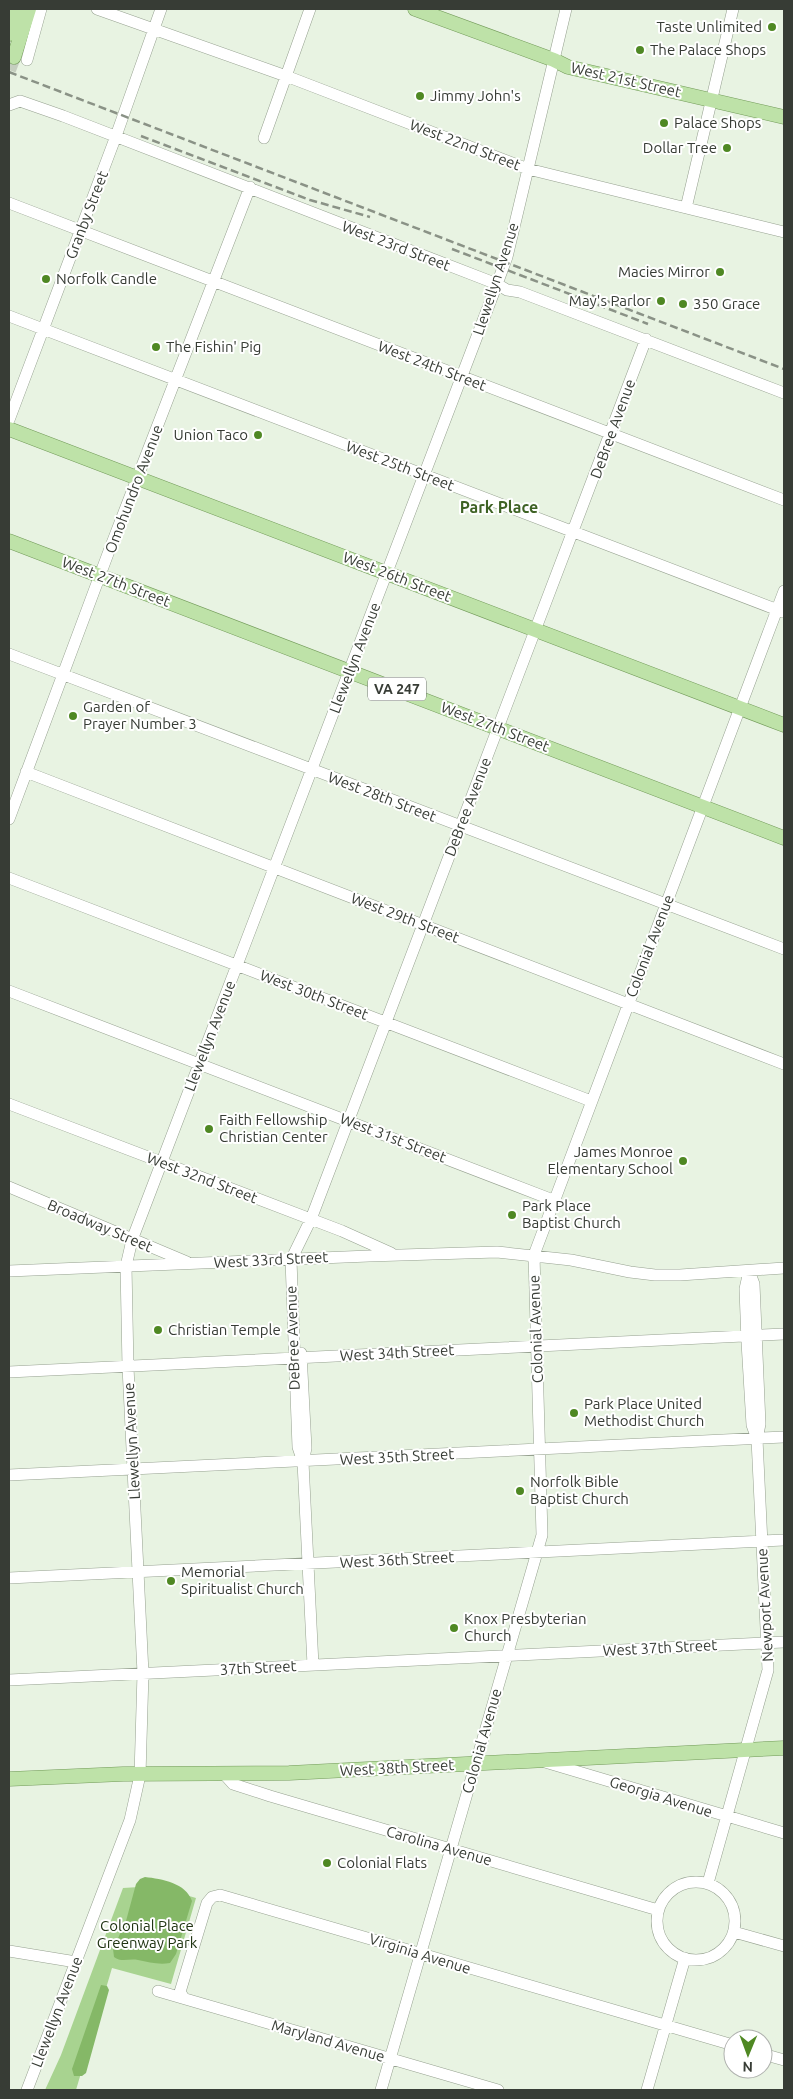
<svg xmlns="http://www.w3.org/2000/svg" width="793" height="2099" viewBox="0 0 793 2099" font-family="Ubuntu,sans-serif">
<style>
.green{fill:#a8d390}
.water{fill:#85b867}
.lines{fill:none;stroke-linecap:round;stroke-linejoin:round}
.major-tunnel{stroke:#c5cebf;stroke-width:14;stroke-dasharray:14 7;stroke-linecap:butt}
.minor-casing{stroke:#96a190;stroke-width:12}
.major-casing{stroke:#739b5a;stroke-width:15}
.minor{stroke:#fff;stroke-width:11}
.major{stroke:#bee2a8;stroke-width:14}
.rail{stroke:#8a9286;stroke-width:2.5;stroke-dasharray:8 4;stroke-linecap:butt}
.poi-dot{fill:#4f8823;stroke:#fff;stroke-width:2}
.labels{text-anchor:middle;stroke-width:4;stroke-linejoin:round;paint-order:stroke}
.shield{fill:#fff;stroke:#737672;stroke-width:1}
.shield-label{font-size:14px;font-weight:bold;fill:#373c35}
.poi-label{font-size:15px;fill:#373c35;stroke:#fff;text-anchor:start}
.street-label{font-size:15px;fill:#373c35;stroke:#fff}
.park-label{font-size:15px;fill:#203412;stroke:#fff}
.neighbourhood-label{font-size:16px;font-weight:bold;fill:#3e6224;stroke:#fff}
</style>
<rect width="100%" height="100%" fill="#e8f3e2"/>
<path class="green" d="M155 1886 196 1898 171 1984 112 1968 76 2090H45L61 2055 123 1888Z"/>
<path class="water" d="M145 1877C162 1879 186 1883 192 1901L176 1954 170 1963C158 1965 149 1962 138 1960 129 1958 122 1963 114 1957L113 1949 126 1921 136 1884 140 1879Z
M101 1985 107 1986 109 1990 86 2073 82 2076H74L72 2069Z"/>
<g class="lines">
<path class="major-tunnel" d="M9 70 14 57"/>
<g class="minor-casing">
<path id="minor" d="M97 9 286 76 528 169 784 232
M27 60 41 9
M9 105 20 101 63 116 497 284 507 290 520 292 784 393
M264 138 310 9
M9 203 784 500
M686 208 733 9
M9 316 783 612
M9 420 116 136 161 9
M9 654 784 949
M26 772 784 1064
M9 819 109 551 250 187
M9 878 591 1101
M9 991 553 1200
M9 1104 342 1231 391 1253
M9 1187 187 1262
M9 1271 369 1256 497 1252 571 1260 630 1272 655 1275H680L784 1268
M749 1271 745 1289 747 1342 752 1425 757 1439
M301 1353 306 1448 303 1462 313 1665
M9 1372 784 1334
M303 1462 298 1447 291 1260 311 1219 646 339
M9 1475 784 1437
M9 1578 784 1540
M9 1680 784 1642
M545 1762 784 1833
M225 1775 233 1784 270 1796 658 1910
M657 1921a39 39 0 1 1 78 0a39 39 0 1 1-78 0Z
M708 1883 768 1670 757 1439 760 1424 754 1284 749 1271
M734 1932 784 1946
M9 1951 76 1962
M158 1991 498 2090
M184 1998 180 1992 207 1903 212 1897 220 1895 733 2045
M763 2054 784 2060
M27 2090 130 1820 140 1775 143 1673 128 1367 126 1266 132 1240 497 284 507 257 566 9
M381 2090 542 1535 534 1255 784 591
M647 2090 685 1958"/>
</g>
<g class="major-casing">
<path id="major" d="M415 9 554 60 568 67 784 117
M9 34 17 9
M14 57 29 9
M9 429 784 725
M9 541 784 838
M9 1779 123 1774 289 1773 784 1748"/>
</g>
<use href="#minor" class="minor"/>
<use href="#major" class="major"/>
<path class="rail" d="M9 72 784 369
M141 136 310 200 370 217
M452 249 648 324"/>
</g>
<g class="poi-dot">
<circle cx="772" cy="27" r="5"/>
<circle cx="640" cy="50" r="5"/>
<circle cx="420" cy="96" r="5"/>
<circle cx="664" cy="123" r="5"/>
<circle cx="727" cy="148" r="5"/>
<circle cx="720" cy="272" r="5"/>
<circle cx="46" cy="279" r="5"/>
<circle cx="661" cy="301" r="5"/>
<circle cx="683" cy="304" r="5"/>
<circle cx="156" cy="347" r="5"/>
<circle cx="258" cy="435" r="5"/>
<circle cx="73" cy="716" r="5"/>
<circle cx="209" cy="1129" r="5"/>
<circle cx="683" cy="1161" r="5"/>
<circle cx="512" cy="1215" r="5"/>
<circle cx="158" cy="1330" r="5"/>
<circle cx="574" cy="1413" r="5"/>
<circle cx="520" cy="1491" r="5"/>
<circle cx="171" cy="1581" r="5"/>
<circle cx="454" cy="1628" r="5"/>
<circle cx="327" cy="1863" r="5"/>
</g>
<g class="labels">
<rect class="shield" x="368" y="677.5" width="58" height="23" rx="4"/>
<g class="shield-label">
<text x="397" y="694">VA 247</text>
</g>
<g class="poi-label">
<text x="762" y="32" text-anchor="end">Taste Unlimited</text>
<text x="650" y="55">The Palace Shops</text>
<text x="430" y="101">Jimmy John's</text>
<text x="674" y="128">Palace Shops</text>
<text x="717" y="153" text-anchor="end">Dollar Tree</text>
<text x="710" y="277" text-anchor="end">Macies Mirror</text>
<text x="56" y="284">Norfolk Candle</text>
<text x="651" y="306" text-anchor="end">May's Parlor</text>
<text x="693" y="309">350 Grace</text>
<text x="166" y="352">The Fishin' Pig</text>
<text x="248" y="440" text-anchor="end">Union Taco</text>
<text x="83" y="712">Garden of<tspan x="83" dy="17">Prayer Number 3</tspan></text>
<text x="219" y="1125">Faith Fellowship<tspan x="219" dy="17">Christian Center</tspan></text>
<text x="673" y="1157" text-anchor="end">James Monroe<tspan x="673" dy="17">Elementary School</tspan></text>
<text x="522" y="1211">Park Place<tspan x="522" dy="17">Baptist Church</tspan></text>
<text x="168" y="1335">Christian Temple</text>
<text x="584" y="1409">Park Place United<tspan x="584" dy="17">Methodist Church</tspan></text>
<text x="530" y="1487">Norfolk Bible<tspan x="530" dy="17">Baptist Church</tspan></text>
<text x="181" y="1577">Memorial<tspan x="181" dy="17">Spiritualist Church</tspan></text>
<text x="464" y="1624">Knox Presbyterian<tspan x="464" dy="17">Church</tspan></text>
<text x="337" y="1868">Colonial Flats</text>
</g>
<g class="street-label">
<text transform="translate(626 80) rotate(13)" y="5">West 21st Street</text>
<text transform="translate(465 145) rotate(21)" y="5">West 22nd Street</text>
<text transform="translate(87 215) rotate(-69)" y="5">Granby Street</text>
<text transform="translate(396 246) rotate(21)" y="5">West 23rd Street</text>
<text transform="translate(496 279) rotate(-72)" y="5">Llewellyn Avenue</text>
<text transform="translate(432 366) rotate(21)" y="5">West 24th Street</text>
<text transform="translate(613 429) rotate(-70)" y="5">DeBree Avenue</text>
<text transform="translate(400 466) rotate(21)" y="5">West 25th Street</text>
<text transform="translate(134 489) rotate(-69)" y="5">Omohundro Avenue</text>
<text transform="translate(397 577) rotate(21)" y="5">West 26th Street</text>
<text transform="translate(116 582) rotate(21)" y="5">West 27th Street</text>
<text transform="translate(355 658) rotate(-69)" y="5">Llewellyn Avenue</text>
<text transform="translate(495 727) rotate(21)" y="5">West 27th Street</text>
<text transform="translate(382 797) rotate(21)" y="5">West 28th Street</text>
<text transform="translate(468 807) rotate(-69)" y="5">DeBree Avenue</text>
<text transform="translate(405 918) rotate(21)" y="5">West 29th Street</text>
<text transform="translate(650 946) rotate(-69)" y="5">Colonial Avenue</text>
<text transform="translate(314 995) rotate(21)" y="5">West 30th Street</text>
<text transform="translate(210 1036) rotate(-69)" y="5">Llewellyn Avenue</text>
<text transform="translate(393 1138) rotate(21)" y="5">West 31st Street</text>
<text transform="translate(202 1178) rotate(21)" y="5">West 32nd Street</text>
<text transform="translate(100 1226) rotate(23)" y="5">Broadway Street</text>
<text transform="translate(271 1260) rotate(-3)" y="5">West 33rd Street</text>
<text transform="translate(536 1329) rotate(-92)" y="5">Colonial Avenue</text>
<text transform="translate(293 1338) rotate(-92)" y="5">DeBree Avenue</text>
<text transform="translate(397 1353) rotate(-3)" y="5">West 34th Street</text>
<text transform="translate(132 1441) rotate(-93)" y="5">Llewellyn Avenue</text>
<text transform="translate(397 1457) rotate(-3)" y="5">West 35th Street</text>
<text transform="translate(397 1560) rotate(-3)" y="5">West 36th Street</text>
<text transform="translate(765 1605) rotate(-93)" y="5">Newport Avenue</text>
<text transform="translate(660 1648) rotate(-3)" y="5">West 37th Street</text>
<text transform="translate(258 1668) rotate(-3)" y="5">37th Street</text>
<text transform="translate(482 1741) rotate(-74)" y="5">Colonial Avenue</text>
<text transform="translate(397 1768) rotate(-3)" y="5">West 38th Street</text>
<text transform="translate(661 1797) rotate(17)" y="5">Georgia Avenue</text>
<text transform="translate(439 1846) rotate(16)" y="5">Carolina Avenue</text>
<text transform="translate(420 1954) rotate(17)" y="5">Virginia Avenue</text>
<text transform="translate(57 2012) rotate(-69)" y="5">Llewellyn Avenue</text>
<text transform="translate(328 2041) rotate(16)" y="5">Maryland Avenue</text>
</g>
<g class="park-label">
<text x="147" y="1931">Colonial Place<tspan x="147" dy="17">Greenway Park</tspan></text>
</g>
<g class="neighbourhood-label">
<text x="499" y="513">Park Place</text>
</g>
</g>
<rect width="793" height="2099" fill="none" stroke="#373c35" stroke-width="20"/>
<g transform="translate(748 2054) rotate(181)"><circle r="24" fill="#ffffff" stroke="#afb1ae"/>
<path d="M0-4L9 19L0 12L-9 19Z" fill="#4f8823"/>
<text y="-8" font-size="14" font-weight="bold" text-anchor="middle" fill="#373c35">N</text>
</g>
</svg>
